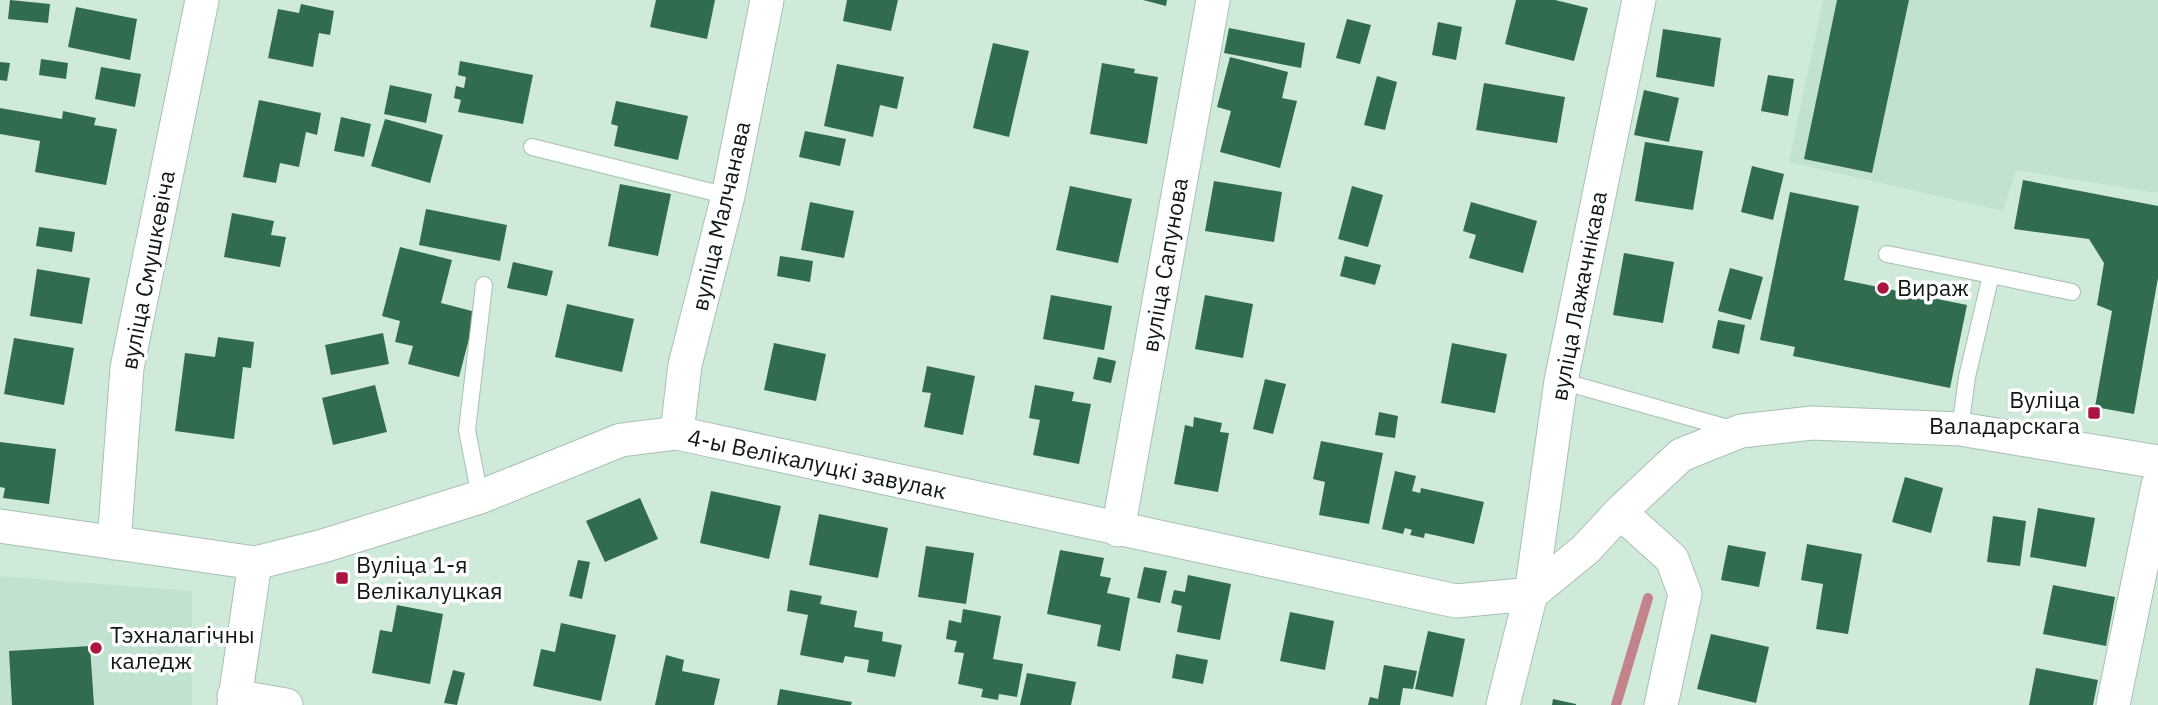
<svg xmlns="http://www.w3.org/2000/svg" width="2158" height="705" viewBox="0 0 2158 705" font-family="'IBM Plex Sans',sans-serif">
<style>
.built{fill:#c0e2ce}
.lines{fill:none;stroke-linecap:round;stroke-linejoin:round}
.stream{stroke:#c2838a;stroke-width:10}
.building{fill:#326c4f}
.service-casing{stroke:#a7c0b1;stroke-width:18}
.minor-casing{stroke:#a7c0b1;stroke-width:35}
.service{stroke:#fff;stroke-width:16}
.minor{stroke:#fff;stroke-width:33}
.poi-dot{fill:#aa1542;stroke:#fff;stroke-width:2.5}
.labels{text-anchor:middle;stroke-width:7;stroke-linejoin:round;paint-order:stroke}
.street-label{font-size:23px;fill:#101914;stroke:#fff}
.poi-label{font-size:23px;fill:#101914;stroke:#fff;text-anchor:start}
</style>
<rect width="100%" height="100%" fill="#d0eada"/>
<path class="built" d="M1823 0H2158V193L2016 170 2003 211 1789 162Z
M0 576 192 591V705H0Z"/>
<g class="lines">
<path class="stream" d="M1616 705 1648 598"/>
</g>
<path class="building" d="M10 0 50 4 48 23 8 19Z
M656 0H715L707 39 650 27Z
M847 0H898L891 31 843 21Z
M1143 0H1167L1166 6Z
M1516 0H1555L1588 8 1574 61 1505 44Z
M1837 0H1909L1872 173 1804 159Z
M301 4 334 11 330 35 319 33 313 67 268 58 278 9 299 13Z
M76 7 137 19 130 60 68 47Z
M1347 19 1371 25 1360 64 1336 58Z
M1438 22 1462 27 1456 60 1432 55Z
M1229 28 1305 43 1301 68 1224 53Z
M1663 29 1721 38 1714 87 1656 77Z
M993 43 1029 51 1009 137 973 128Z
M1230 57 1288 72 1282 98 1297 101 1280 168 1220 152 1231 111 1217 107Z
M41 59 68 63 66 79 39 75Z
M460 61 533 75 523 124 458 112 461 100 454 98 456 86 464 88 466 77 458 75Z
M0 62 10 63 7 81 0 80Z
M1102 63 1135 69 1134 73 1158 77 1147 144 1090 134Z
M837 64 904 77 897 109 880 105 873 137 824 126Z
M101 67 141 74 135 107 95 99Z
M1768 75 1794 79 1788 116 1761 111Z
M1377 76 1397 82 1385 130 1364 125Z
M1484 83 1565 97 1557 143 1476 130Z
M390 85 432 94 426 123 384 114Z
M1644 90 1679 98 1669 142 1634 135Z
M259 100 321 113 317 135 306 132 299 167 280 163 276 183 243 177Z
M616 101 688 116 678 160 614 146 618 126 611 124Z
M0 108 62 119 63 111 96 118 94 125 117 129 106 185 35 172 40 141 0 134Z
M341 117 371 124 364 157 334 151Z
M385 119 443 135 430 183 371 166Z
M805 131 846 139 840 166 799 157Z
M1645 142 1703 151 1693 210 1635 201Z
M1752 166 1784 174 1773 220 1741 212Z
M2023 180 2158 206V278L2134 414 2095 407 2112 311 2097 305 2104 263 2089 239 2014 229Z
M1214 181 1282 192 1274 242 1205 231Z
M620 184 671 194 658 256 608 246Z
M1070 186 1132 199 1118 263 1056 250Z
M1352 186 1383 195 1368 247 1338 239Z
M1790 192 1859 206 1844 280 1967 305 1950 388 1793 356 1795 347 1760 340Z
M810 202 854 211 844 258 801 250Z
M1471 202 1537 221 1523 273 1469 258 1476 235 1463 231Z
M426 209 507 225 500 261 419 245Z
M232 213 274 221 271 235 286 237 280 267 224 257Z
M39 227 75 232 72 252 36 246Z
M400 247 452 260 441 303 476 312 459 377 408 364 413 346 395 342 400 321 382 316Z
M1624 253 1674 262 1663 323 1613 315Z
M780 256 813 261 810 282 777 276Z
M1345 256 1381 265 1375 285 1340 276Z
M513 262 553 271 547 296 507 288Z
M1730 268 1763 277 1751 320 1718 311Z
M37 269 90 278 82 324 30 316Z
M1051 295 1112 306 1104 350 1043 339Z
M1205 295 1253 304 1243 358 1195 349Z
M567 304 634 319 622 372 555 357Z
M1718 320 1745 325 1739 354 1712 348Z
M383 333 389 364 331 375 325 345Z
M218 337 254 342 251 368 243 367 234 439 175 431 185 353 215 357Z
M14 338 74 348 64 405 4 394Z
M774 343 826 354 816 401 764 390Z
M1452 343 1507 354 1495 413 1441 403Z
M1098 357 1116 361 1111 383 1093 379Z
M927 366 975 376 963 435 924 427 931 393 922 392Z
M1265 379 1286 384 1273 434 1253 429Z
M375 385 387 432 333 445 322 398Z
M1035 385 1074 392 1072 401 1091 404 1079 464 1033 455 1040 420 1029 418Z
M1379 412 1398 416 1395 438 1375 435Z
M1194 417 1222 423 1220 432 1229 433 1218 492 1174 484 1185 425 1193 427Z
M1321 441 1383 453 1369 524 1319 515 1325 482 1313 479Z
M0 442 56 449 49 504 3 498 5 488 0 487Z
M1395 471 1416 476 1412 491 1420 493 1421 488 1484 502 1474 544 1425 533 1424 538 1410 535 1412 530 1405 528 1403 534 1382 529Z
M1905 477 1943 488 1931 533 1892 522Z
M711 491 781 506 769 559 700 543Z
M640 498 658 539 605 562 586 521Z
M2038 508 2095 518 2086 567 2030 557Z
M819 514 888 528 878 578 809 565Z
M1993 516 2026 521 2020 566 1987 562Z
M1807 544 1862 554 1848 634 1816 629 1823 584 1801 580Z
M1728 545 1766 552 1759 587 1721 580Z
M926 546 974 553 966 604 918 597Z
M1060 550 1104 558 1100 576 1111 578 1107 593 1130 598 1120 651 1097 646 1101 625 1047 614Z
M578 560 590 562 582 599 569 596Z
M1144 567 1167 571 1160 603 1137 598Z
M1188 575 1231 584 1220 640 1177 632 1182 606 1171 603 1174 590 1185 592Z
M2053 585 2115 597 2106 646 2043 634Z
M790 590 822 596 820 604 857 611 854 627 883 632 882 641 902 645 895 677 867 672 869 660 845 656 843 663 800 655 808 615 787 611Z
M397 605 443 614 430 684 372 673 380 630 392 632Z
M963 609 1001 616 993 659 1023 664 1017 697 999 694 998 700 981 697 983 689 958 684 964 653 954 652 957 641 946 639 949 620 961 623Z
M1290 612 1334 621 1325 670 1280 661Z
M561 623 616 635 601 701 533 686 541 649 555 652Z
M1428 631 1465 639 1453 697 1415 689Z
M1711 634 1769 647 1756 703 1697 689Z
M90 646 94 705H12L9 651Z
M1176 654 1208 660 1203 684 1172 678Z
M666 655 684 660 682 671 720 679 714 705H655Z
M1384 665 1417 671 1413 689 1403 688 1400 705H1368L1370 697 1378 699Z
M2036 668 2098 680 2093 705H2029Z
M453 670 465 673 457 705 444 703Z
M1027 673 1076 682 1071 705H1020Z
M780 689 852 702 851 705H777Z
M1553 699 1576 704V705H1552Z"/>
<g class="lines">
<g class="service-casing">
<path id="service" d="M532 147 728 196
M1887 254 1991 275 1967 377 1960 429
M1991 275 2072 292
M1561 381 1735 430
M480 497 467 430 484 285"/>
</g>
<g class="minor-casing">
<path id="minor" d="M677 433 685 365 728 196 767 0
M1620 512 1672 559 1685 594 1661 705
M0 526 255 563 323 546 480 497 621 440 677 433 1456 601 1531 594
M1118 530 1213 0
M114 543 127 368 202 0
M1531 594 1586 549 1620 512 1681 455 1741 431 1812 423 1960 429 2158 462
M234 696 286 705
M234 705 255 563
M1503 705 1531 594 1561 381 1639 0
M2113 705 2158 485"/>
</g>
<use href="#service" class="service"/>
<use href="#minor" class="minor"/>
</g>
<g class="poi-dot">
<circle cx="1883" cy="288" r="7"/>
<rect x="2087" y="406" width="14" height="14" rx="3.5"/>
<rect x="335" y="571" width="14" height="14" rx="3.5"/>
<circle cx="96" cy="648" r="7"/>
</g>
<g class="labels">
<g class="street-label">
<text transform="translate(721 216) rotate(-77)" y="8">вуліца Малчанава</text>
<text transform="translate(1165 265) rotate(-80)" y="8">вуліца Сапунова</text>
<text transform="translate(148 270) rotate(-79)" y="8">вуліца Смушкевіча</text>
<text transform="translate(1579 296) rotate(-79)" y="8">вуліца Лажачнікава</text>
<text transform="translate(817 464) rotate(12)" y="8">4-ы Велікалуцкі завулак</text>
</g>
<g class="poi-label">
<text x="1897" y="296">Вираж</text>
<text x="2080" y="408" text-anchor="end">Вуліца<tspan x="2080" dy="26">Валадарскага</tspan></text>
<text x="356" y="573">Вуліца 1-я<tspan x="356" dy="26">Велікалуцкая</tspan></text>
<text x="110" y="643">Тэхналагічны<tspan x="110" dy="26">каледж</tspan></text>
</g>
</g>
</svg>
